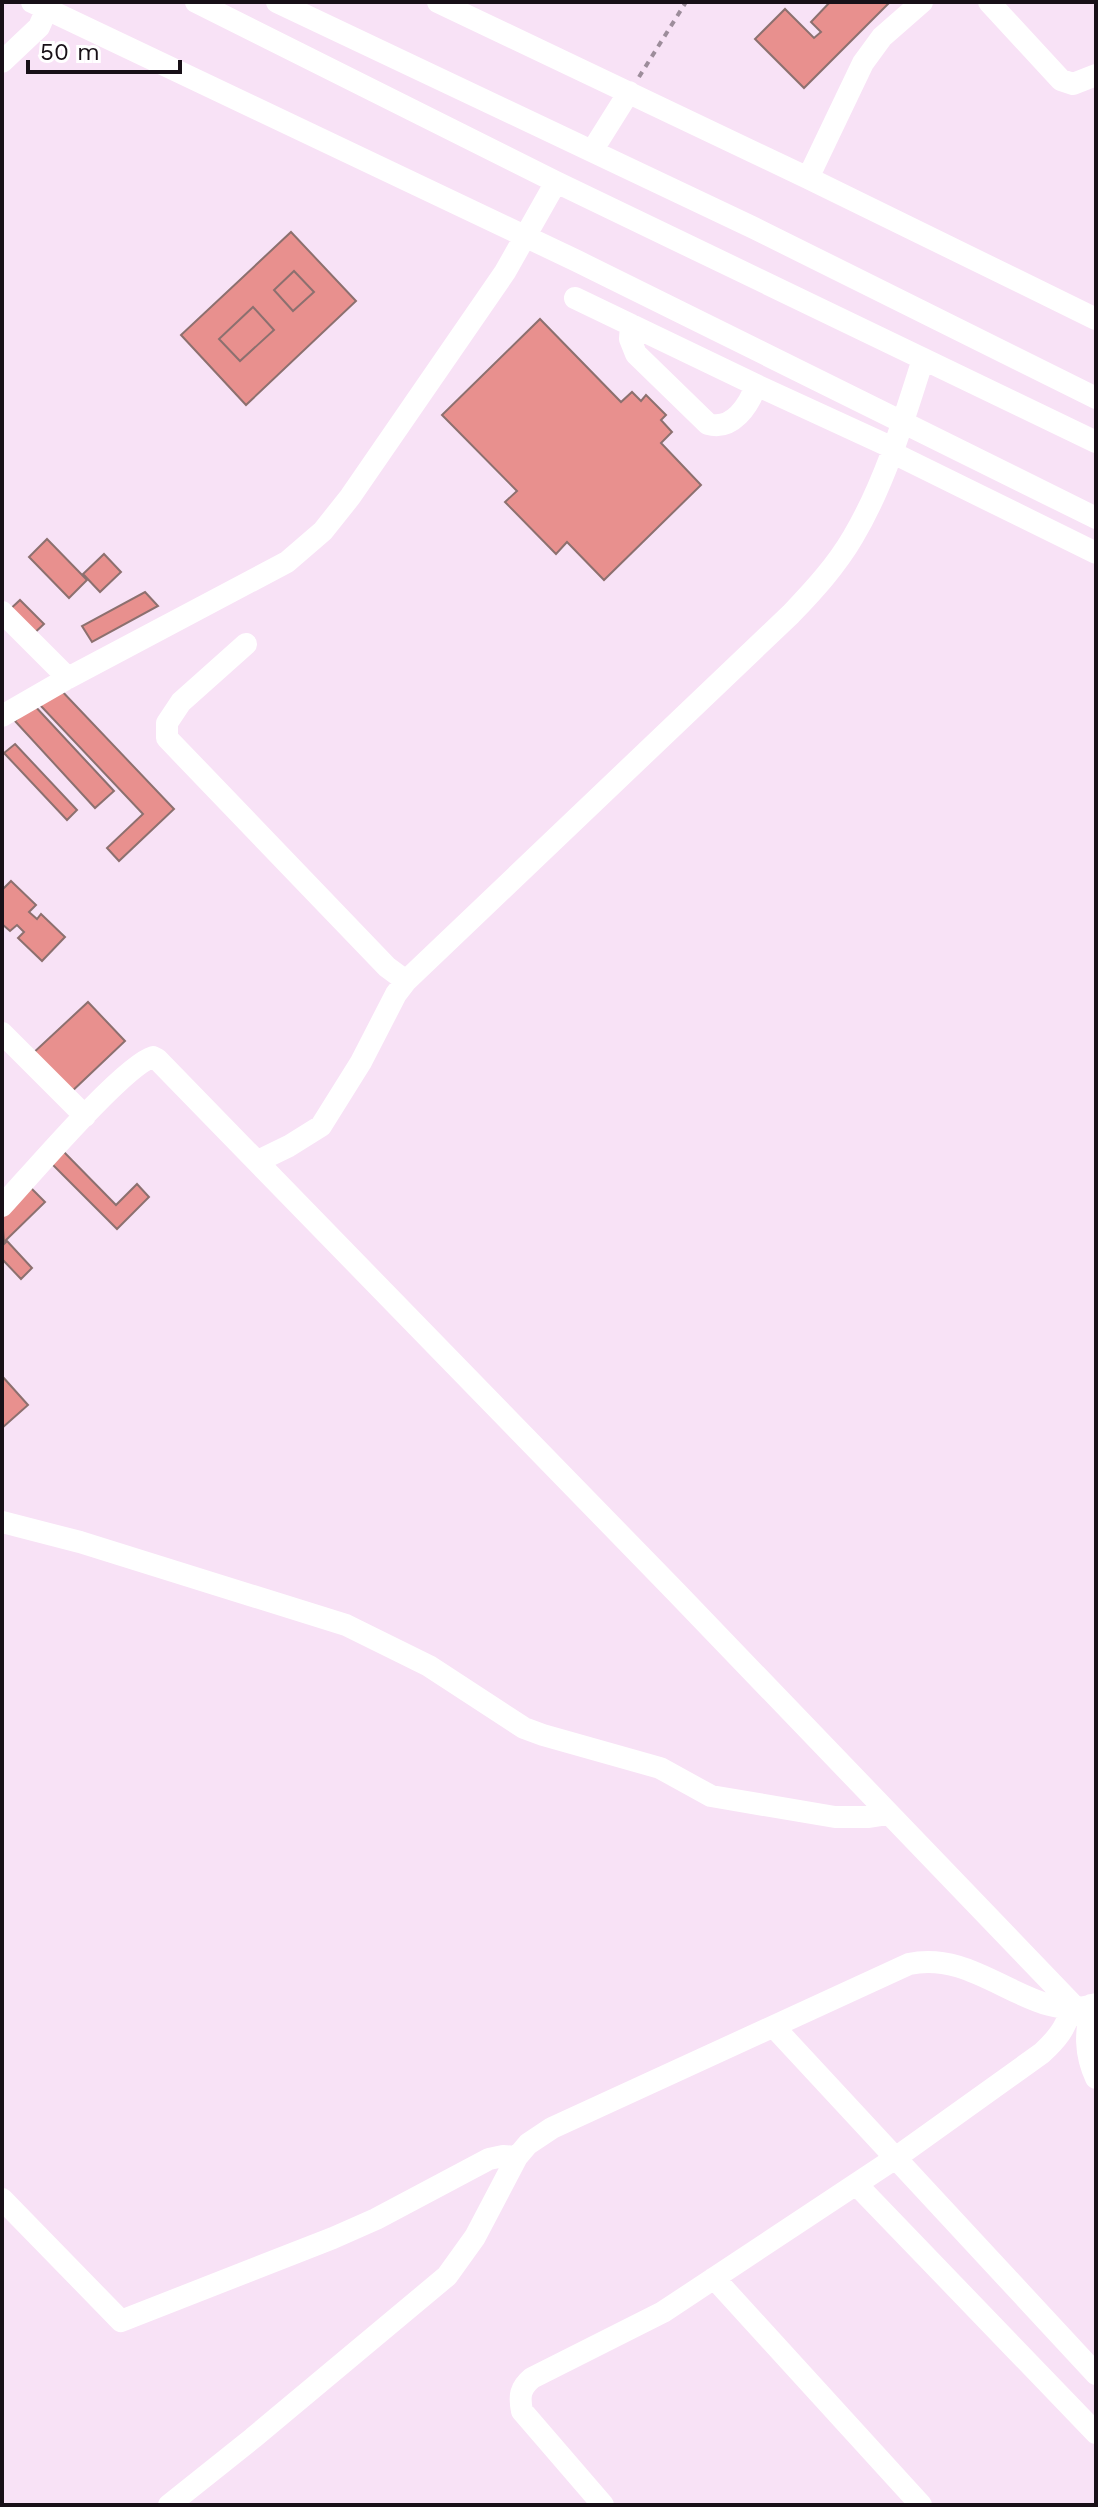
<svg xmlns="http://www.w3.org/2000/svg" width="1098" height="2507" viewBox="0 0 1098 2507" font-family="'Work Sans',sans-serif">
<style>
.building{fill:#e8908e;stroke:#8c706f;stroke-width:2;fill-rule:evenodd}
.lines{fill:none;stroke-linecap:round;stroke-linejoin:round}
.path{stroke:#9d8d9b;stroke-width:4;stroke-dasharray:6 6;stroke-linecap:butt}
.minor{stroke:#fff;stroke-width:22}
</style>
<rect width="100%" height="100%" fill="#f8e2f6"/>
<path class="building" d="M830 2H890L804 88 755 39 785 9 814 38 821 32 811 22Z
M291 232 356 301 246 405 181 335ZM294 271 314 292 293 311 274 290ZM253 307 274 330 240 361 219 339Z
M294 271 314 292 293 311 274 290Z
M253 307 274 330 240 361 219 339Z
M540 319 621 402 632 392 641 401 646 395 666 415 661 420 672 432 661 443 701 485 604 580 567 542 556 554 505 502 517 491 442 415Z
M47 539 87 580 69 598 29 557Z
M104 554 121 572 100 592 83 574Z
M145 592 158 606 92 642 82 626Z
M20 600 44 624 30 637 6 613Z
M58 687 174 809 119 861 107 848 143 814 40 705Z
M33 704 114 791 95 808 15 721Z
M15 744 77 810 67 820 4 753Z
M11 881 36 905 29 912 37 919 41 914 65 937 42 961 18 938 24 932 17 925 10 931 2 924V890Z
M88 1002 125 1041 68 1095 31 1055Z
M60 1148 116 1205 137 1184 149 1197 117 1229 48 1160Z
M31 1188 45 1202 4 1242 2 1216Z
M7 1241 32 1268 21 1279 2 1259V1246Z
M2 1376 28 1405 2 1428Z"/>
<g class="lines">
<path class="path" d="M639 77 686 2"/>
<path class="minor" d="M32 2 577 261 1096 518
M196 2 556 182 1096 442
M277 2 754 228 1096 398
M438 2 808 178 1096 319
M989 2 1061 80 1073 84 1096 75
M2 62 39 27 50 2
M592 151 629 92
M808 178 863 63 882 37 922 2
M575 298 756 385 893 448
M631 325 630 339 636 354 708 424C732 431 749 406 756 385
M891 452 1096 553
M2 612 68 678
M246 644 181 702 167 723V738L387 967 406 981
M2 716 68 678 287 562 323 531 350 497 505 272 556 182
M2 1033 85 1116
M258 1161 289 1146 321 1126 361 1062 396 994 406 981 791 614C814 590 836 566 853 537 885 483 904 419 923 359
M2 1206C28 1178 124 1065 153 1057L157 1059 676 1592 1077 2009
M2 1522 80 1542 346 1625 429 1666 524 1728 543 1735 660 1768 711 1796 835 1817H869L888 1814
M1091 2005C1086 2033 1084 2052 1096 2078
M774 2027 1096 2374
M857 2185 1096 2433
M2 2199 121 2321 333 2238 376 2219 489 2159 503 2156 517 2157
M714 2278 921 2505
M169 2505 253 2438 447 2276 475 2237 517 2157 528 2144 552 2128 909 1964C979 1948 1033 2027 1096 2004
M603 2505 522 2411C519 2396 520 2388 532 2378L663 2312 894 2159 1042 2053C1057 2039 1065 2029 1071 2010"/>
</g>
<rect width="1098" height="2507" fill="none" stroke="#181017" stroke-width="8"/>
<path d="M28 60v12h152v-12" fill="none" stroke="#181017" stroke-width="4"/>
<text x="40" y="60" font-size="24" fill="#181017" stroke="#ffffff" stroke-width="6" paint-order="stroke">50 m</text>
</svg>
